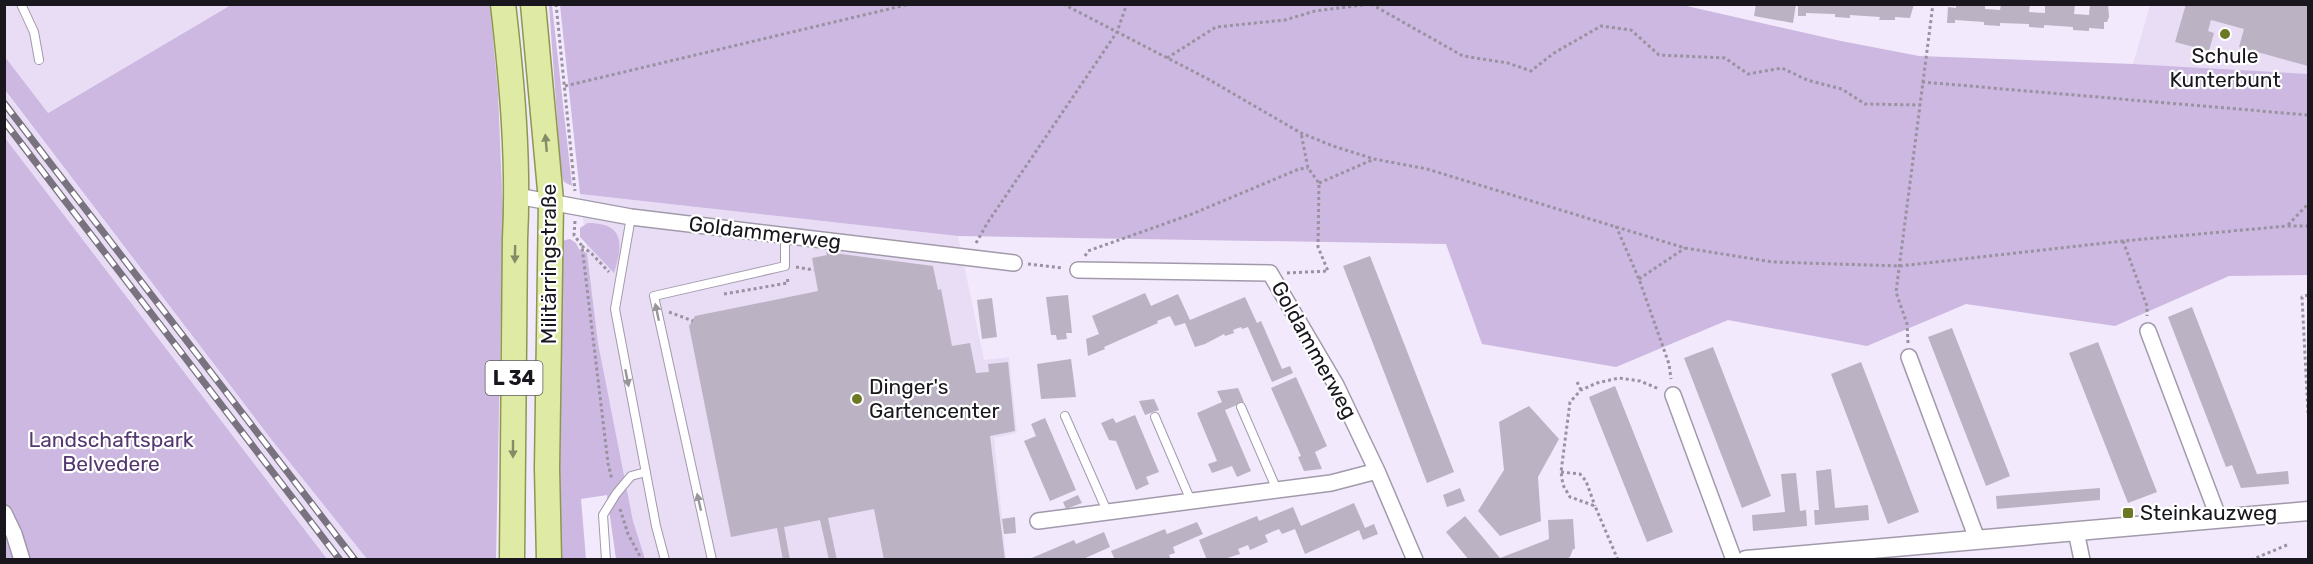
<svg xmlns="http://www.w3.org/2000/svg" width="2313" height="564" viewBox="0 0 2313 564" font-family="Rubik,sans-serif">
<style>
.built{fill:#e9ddf6}
.green{fill:#ccb8e0}
.building{fill:#bbb2c4}
.lines{fill:none;stroke-linecap:round;stroke-linejoin:round}
.service-casing{stroke:#a29aab;stroke-width:10}
.minor-casing{stroke:#a29aab;stroke-width:18}
.tertiary-casing{stroke:#a29aab;stroke-width:21}
.primary-casing{stroke:#8c984e;stroke-width:27}
.path{stroke:#9992a1;stroke-width:3;stroke-dasharray:3 3;stroke-linecap:butt}
.service{stroke:#fff;stroke-width:8}
.minor{stroke:#fff;stroke-width:15}
.tertiary{stroke:#fff;stroke-width:18}
.primary{stroke:#dfeba4;stroke-width:24}
.rail-casing{stroke:#797380;stroke-width:7}
.rail{stroke:#fff;stroke-width:4.5;stroke-dasharray:14;stroke-linecap:butt}
.oneway{fill:#868b67}
.oneway2{fill:#989699}
.poi-dot{fill:#6c7824;stroke:#fff;stroke-width:2}
.labels{text-anchor:middle;stroke-width:4.5;stroke-linejoin:round;paint-order:stroke}
.shield{fill:#fff;stroke:#5e5c61;stroke-width:1.5}
.shield-label{font-size:20px;font-weight:bold;fill:#19161d}
.poi-label{font-size:21px;fill:#19161d;stroke:#fff;text-anchor:start}
.street-label{font-size:21px;fill:#19161d;stroke:#fff}
.park-label{font-size:21px;fill:#54376e;stroke:#fff}
</style>
<rect width="100%" height="100%" fill="#f2e9fc"/>
<path class="built" d="M5 5H231L47 113 5 57Z
M2150 5H2308V74L2133 64Z
M4 90 271 439 367 559H327L5 138Z
M580 194 958 236 984 360 1009 357 1017 433 994 438 1006 559H645L633 521 598 343Z"/>
<path class="green" d="M1678 4 1841 41 1919 56 2133 64 2308 74V275L2229 276 2115 326 1966 304 1867 346 1728 320 1616 367 1482 344 1446 244 958 236 580 194 560 5Z
M231 5H490L498 93 503 213 496 559H367L271 439 5 90V57L48 113Z
M549 5H552L572 186 564 182 561 173Z
M5 138 327 559H5Z
M588 223C625 223 623 245 614 273L580 237V228Z
M570 239 576 243 579 249 587 253 598 343 633 521 645 559H616L607 495 581 499 586 559H559L561 241Z"/>
<path class="building" d="M1756 4H1796L1793 23 1754 16Z
M1798 4 1896 5 1914 4 1910 18 1895 17V20H1879L1880 17 1850 15V18L1835 17V14L1806 13V16H1798Z
M1956 4H1985V9L2000 10 2001 4H2030L2029 12 2045 13V4H2075L2074 14 2089 15 2090 4H2108L2109 17 2107 22H2104V29L2089 28V31L2073 30V27L2044 25V28L2029 27V24L2000 23V26L1984 25V22L1955 20V23H1947L1948 7 1956 8Z
M2186 4H2308V66L2239 47 2244 29 2211 20 2208 31 2214 33 2209 51 2175 42Z
M826 252 933 266 938 290 941 289 952 346 970 343 976 373 989 372 988 364 1008 362 1015 431 990 436 1005 560H884L874 509 828 518 837 560H829L820 520 784 527 790 560H783L777 528 731 537 689 326 695 316 818 291 812 258 827 255Z
M1370 256 1454 472 1427 483 1343 266Z
M1145 293 1151 306 1178 294 1190 320 1245 297 1257 323 1261 321 1282 369 1290 366 1293 373 1272 382 1248 327 1242 329 1241 327 1233 330 1234 333 1225 336 1224 334 1205 344 1195 347 1185 323 1175 326 1170 316 1157 321 1158 323 1104 347 1105 349 1088 356 1086 339 1099 334 1092 316Z
M1068 295 1072 333H1066L1067 339 1057 340 1056 335H1051L1046 297Z
M992 298 997 337 982 339 977 300Z
M2192 307 2257 474 2288 471 2289 484 2241 488 2232 465 2226 467 2168 317Z
M1952 328 2010 476 1986 486 1928 337Z
M2098 342 2157 492 2128 503 2069 353Z
M1713 347 1771 496 1742 508 1684 358Z
M1071 359 1076 397 1041 399 1037 364Z
M1861 362 1919 512 1888 524 1831 374Z
M1296 377 1327 446 1315 452 1322 469 1304 471 1298 457 1301 456 1271 388Z
M1615 386 1673 532 1647 542 1589 397Z
M1238 388 1244 402 1225 410 1251 471 1237 477 1232 466 1212 473 1208 464 1217 461 1197 413 1222 402 1217 391Z
M1154 399 1159 410 1145 415 1139 401Z
M1529 406 1559 439 1538 477 1541 521 1500 536 1478 511 1504 470 1499 422Z
M1135 415 1159 472 1146 477 1149 484 1136 490 1116 441 1109 440 1101 423 1113 418 1116 423Z
M1045 418 1076 490 1050 501 1024 441 1036 436 1031 424Z
M1831 469 1835 508 1868 505 1869 520 1815 525 1814 510H1819L1816 471Z
M1796 473 1800 511 1806 510 1807 526 1753 531 1752 515 1785 512 1781 474Z
M1460 488 1465 501 1447 507 1443 495Z
M2100 488V500L1997 509 1996 496Z
M1078 495 1082 503 1066 509 1063 502Z
M1354 503 1365 528 1374 524 1378 534 1363 540 1359 530 1305 554 1295 529 1282 534 1279 529 1265 535 1268 542 1250 550 1248 545 1238 549 1240 554 1221 560H1207L1199 540 1257 516 1259 521 1293 507 1301 526Z
M1465 516 1500 558 1549 539 1548 520 1573 519 1575 549H1573L1570 557 1564 560H1469L1446 532Z
M1015 517 1016 533 1004 534 1002 519Z
M1197 522 1203 534 1173 547 1175 553 1169 555 1171 560H1115L1111 551 1165 529 1167 534Z
M1104 532 1110 547 1081 560H1027L1074 540 1076 544Z"/>
<g class="lines">
<g class="service-casing">
<path id="service" d="M21 4 34 32 39 60
M631 217 615 309 656 526 665 560
M1241 407 1277 490
M1065 416 1107 511
M1155 417 1191 501
M606 560 603 515 616 494 631 476 646 472
M712 560 654 296 785 266V237"/>
</g>
<g class="minor-casing">
<path id="minor" d="M517 196 631 217 1014 263
M1078 270 1270 273 1336 385 1377 471 1415 560
M2148 331 2219 519
M1909 357 1977 539
M1673 395 1734 560
M4 513 14 534 22 560
M1038 521 1331 483 1377 471
M2076 531 2082 560"/>
</g>
<g class="tertiary-casing">
<path id="tertiary" d="M1746 560 2308 511"/>
</g>
<g class="primary-casing">
<path id="primary" d="M503 4C512 82 519 161 515 239L512 560
M533 4 551 201 547 468 549 560"/>
</g>
<path class="path" d="M556 4 575 191
M1063 4 1208 79 1301 133 1333 146 1374 159 1427 169 1685 248 1773 262 1900 266 2123 241 2287 226H2308
M1371 4 1463 56 1508 63 1531 71 1554 53 1601 26 1631 30 1659 55 1725 58 1748 74 1782 68 1807 80 1842 89 1865 104 1920 105
M1167 58 1216 27 1285 20 1315 11 1370 4
M1922 82 2308 115
M565 86 910 4
M1319 183 1372 160
M575 221 574 235 582 246 608 463 612 480
M2288 225 2308 204
M1616 226 1639 279 1669 364 1671 379
M2123 241 2147 306V316
M976 243 988 222 1117 32 1125 9 1124 4
M582 246 592 254 609 272
M1085 256 1088 251 1192 214 1299 169 1308 168
M1028 264 1063 268
M796 267 814 270
M1287 273 1328 271 1318 247 1319 183 1308 168 1301 133
M1639 279 1685 248
M724 294 788 283 787 276
M2308 295 2302 297 2308 413
M669 312 693 321
M1908 343 1907 324 1896 292 1933 4
M1577 382 1581 390
M1561 472 1580 474 1586 481 1595 506
M620 509 628 534 642 560
M1618 560 1595 506 1570 497 1563 485 1561 472 1570 402 1581 390 1597 383 1619 378 1640 381 1659 389
M2251 560 2287 545"/>
<use href="#service" class="service"/>
<use href="#minor" class="minor"/>
<use href="#tertiary" class="tertiary"/>
<use href="#primary" class="primary"/>
<g class="rail-casing">
<path id="rail" d="M4 103 355 560
M4 121 340 560"/>
</g>
<use href="#rail" class="rail"/>
</g>
<defs><path id="oneway-solid" d="M-6-.8H1V-3.2L6.5 0L1 3.2V.8H-6Z" transform="scale(1.5)"/></defs>
<g class="oneway">
<use href="#oneway-solid" transform="translate(546 143) rotate(-95)"/>
<use href="#oneway-solid" transform="translate(515 254) rotate(91)"/>
<use href="#oneway-solid" transform="translate(513 449) rotate(90)"/>
</g>
<g class="oneway2">
<use href="#oneway-solid" transform="translate(657 312) rotate(-102)"/>
<use href="#oneway-solid" transform="translate(627 378) rotate(79)"/>
<use href="#oneway-solid" transform="translate(699 502) rotate(-103)"/>
</g>
<g class="poi-dot">
<circle cx="2225" cy="34" r="6"/>
<circle cx="857" cy="399" r="6"/>
<rect x="2122" y="507" width="12" height="12" rx="3"/>
</g>
<g class="labels">
<rect class="shield" x="485.5" y="361" width="57" height="34" rx="4.5"/>
<g class="shield-label">
<text x="514" y="385">L 34</text>
</g>
<g class="poi-label">
<text x="2225" y="63" text-anchor="middle">Schule<tspan x="2225" dy="24">Kunterbunt</tspan></text>
<text x="869" y="394">Dinger's<tspan x="869" dy="24">Gartencenter</tspan></text>
<text x="2140" y="520">Steinkauzweg</text>
</g>
<g class="street-label">
<text transform="translate(765 233) rotate(7)" y="7">Goldammerweg</text>
<text transform="translate(549 264) rotate(-90)" y="7">Militärringstraße</text>
<text transform="translate(1314 350) rotate(61)" y="7">Goldammerweg</text>
</g>
<g class="park-label">
<text x="111" y="447">Landschaftspark<tspan x="111" dy="24">Belvedere</tspan></text>
</g>
</g>
<rect width="2313" height="564" fill="none" stroke="#19161d" stroke-width="12"/>
</svg>
